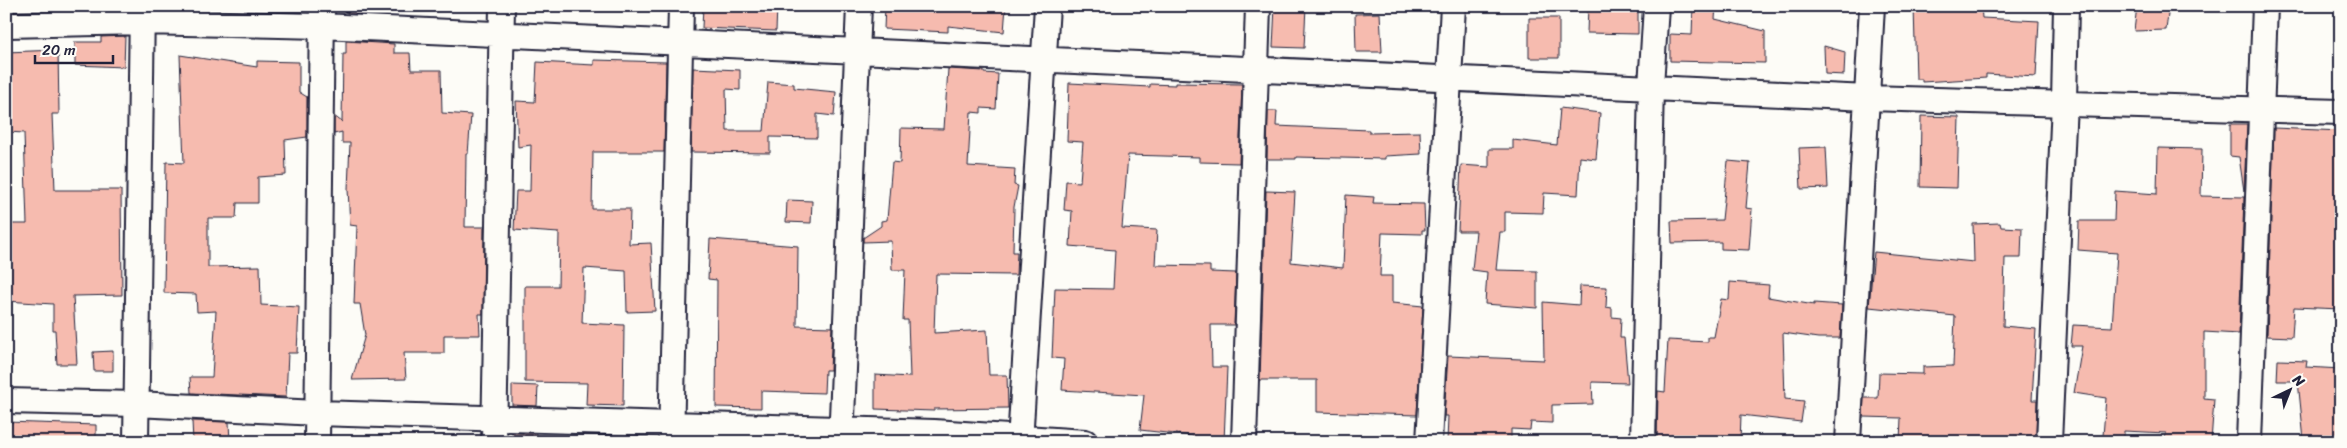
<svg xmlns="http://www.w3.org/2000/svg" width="2347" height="448" viewBox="0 0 2347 448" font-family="Sriracha,sans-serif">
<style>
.building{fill:#f6bbaf;stroke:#22223b}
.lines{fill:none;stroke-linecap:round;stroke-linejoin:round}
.street-casing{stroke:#22223b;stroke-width:28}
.street{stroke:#fdfcf7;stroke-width:24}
</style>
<rect width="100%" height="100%" fill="#fdfcf7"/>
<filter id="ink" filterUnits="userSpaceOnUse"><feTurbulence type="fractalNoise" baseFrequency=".02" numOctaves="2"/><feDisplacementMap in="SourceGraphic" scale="10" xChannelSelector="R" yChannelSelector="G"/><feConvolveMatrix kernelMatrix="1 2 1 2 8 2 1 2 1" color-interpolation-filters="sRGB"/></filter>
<g filter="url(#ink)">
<path class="building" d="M102 6H126V9H102Z
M347 6H366V14L347 13Z
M703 6H777L776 31 702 28Z
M885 6H1006L1004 32 948 26V32L884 29Z
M1275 6H1306L1304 48 1273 47Z
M1588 6H1638V34L1587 33Z
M1693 6H1716L1715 19 1765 31V63L1670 61V34L1692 35Z
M1981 6 1982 18 2039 21 2036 77 1986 74V78L1922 82V79H1916L1914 7Z
M2137 6H2169L2166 30 2134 31Z
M1380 13 1382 52H1356L1355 14Z
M1529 18H1559V58H1529Z
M125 36 124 67 75 65V42H101V37Z
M346 41 394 44V53H410L411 70H441L442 113 471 115 468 154H466L465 227H484L483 314H479L480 335H444V353H404L406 379 352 380 365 335 360 304H354L357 226 350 225 348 189 350 143H342V132L334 134V116L342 122 343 54H346Z
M1824 46 1845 52 1844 75 1825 74Z
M58 50 59 114H52L55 190H121L122 295 73 296 77 364H57L55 330H53V304L6 301 9 224H27L24 133 8 132 6 52Z
M180 55 257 67V61L299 62V92L307 97V137L285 140 286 175 258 177V203H237L236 218H208V267L260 266 261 305 299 307 297 353H288L286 397 191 393 190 377H212L216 311 197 312 196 294 164 293 166 162 184 163Z
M594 60 666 62 664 152H593L592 209H630L629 244 651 243 655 311 627 312 626 271 584 268 582 323 624 325 623 406 586 405 587 383 525 382V286H558L559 233 514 230 516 191H530L531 145 518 147 516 101 535 102 537 62 594 65Z
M693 68 740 70V90L726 89 727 131H764L768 82 794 84V88L836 92 834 116 817 114V138L770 137V153L691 152Z
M948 69 984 71V73L998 74 996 109 981 108V113L971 112 968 166 1015 169 1014 185 1018 186 1014 207 1013 252H1017L1016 275 936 274 934 333 987 330 989 375H1007L1008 408 934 409V411L875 409V375L910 377 908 320H903L905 270H892L891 241 863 242V238L881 226V221L887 220 892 162 900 163 901 128 944 129Z
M1069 83 1150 87V84L1175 85V83L1242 84 1239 163 1199 162V157L1128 155 1122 228 1157 230 1155 265 1210 266V272L1236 273 1234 325H1211L1212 367H1227L1224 442 1193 438V436L1140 430 1144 395 1062 390 1064 359 1052 358 1055 288 1113 289 1115 250 1070 246 1072 211 1064 210 1066 181 1080 182 1083 142 1067 141Z
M1560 108 1600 113 1596 159 1580 157 1578 195 1544 193 1543 213 1505 212V232H1500L1496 270 1537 271V308L1485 304 1487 272 1472 270 1476 231H1458L1461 165 1489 167V149H1513V140L1557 145Z
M1268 111H1277L1276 126 1369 130V133L1420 132 1421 154 1385 156V159L1296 157V159H1267Z
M1921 116 1959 117 1957 188 1920 187Z
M2230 124H2247L2244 191 2239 157 2230 156Z
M2274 128 2341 131V309L2294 307 2292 337 2267 336Z
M1826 147 1828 188 1801 189 1799 148Z
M2158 148 2202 149 2201 196 2244 197 2239 334 2204 332V398L2214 399 2211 442 2165 440 2166 433 2124 431V438L2103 436 2106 398 2074 393 2082 346H2071L2073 325 2112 327 2117 253 2078 250 2079 221H2114L2115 191 2157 194Z
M1728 161 1750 163 1746 208 1752 209 1749 250 1721 249V242L1672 243 1671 221 1722 220Z
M1266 191 1295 192 1291 262 1343 268 1346 195 1374 197 1373 203 1424 204 1425 230H1422V234L1382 233 1380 276H1392V303L1423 306 1417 415 1317 412V380H1260Z
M787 200 812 201 811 223 786 222Z
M2000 223 2001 227 2022 228 2021 258H2005L2003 326 2036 329 2032 400H2037L2036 436H2019V442H1900L1901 418 1863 417 1864 398H1878L1879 373 1923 374V367L1953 366 1955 316 1869 307 1874 252 1974 262 1973 224Z
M710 239 798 246 797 326 832 327 830 370H825L824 393 761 391V408L716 407 717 280 708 279Z
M1730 282 1769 285 1768 297 1814 305V303L1842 305 1840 338H1818L1783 333 1785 399 1804 401 1801 422 1741 415 1740 442H1657L1658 391 1665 392 1668 340 1708 342V337H1714L1721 299 1729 300Z
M1580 286 1607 287 1606 307 1612 308V317L1621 318 1620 338H1624L1628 383 1592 382 1593 404 1552 405V423L1531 422 1530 430 1511 429V442H1447L1448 416H1444L1448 356 1544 360 1543 302 1579 305Z
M113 351V371H94L93 352Z
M2278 360 2307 361 2306 367 2341 369V442H2321V439L2304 440 2298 381H2277Z
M512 385 538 386 537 406 512 405Z
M192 421 229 422 230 442H193Z
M6 422 96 425V442H6Z
M512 433 537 434V442H512Z"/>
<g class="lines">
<g class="street-casing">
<path id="street" d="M6 25 142 22 321 26 1868 98 2341 112
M6 401 136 404 317 413 934 432 1085 442
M136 442 142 6
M317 442 322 6
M494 442 502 6
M671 442 681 6
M841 442 859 6
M1020 442 1047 6
M1244 442 1258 6
M1429 442 1453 6
M1643 442 1651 86 1656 6
M1848 442 1872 6
M2049 442 2064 102 2066 6
M2249 442 2265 6"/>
</g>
<use href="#street" class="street"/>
</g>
</g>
<rect width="2347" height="448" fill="none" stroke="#fdfcf7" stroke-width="25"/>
<rect x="12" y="12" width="2322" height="423" fill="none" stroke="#22223b" stroke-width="2" filter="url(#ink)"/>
<g transform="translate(2290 390) rotate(43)" stroke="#fdfcf7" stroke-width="4" paint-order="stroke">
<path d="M0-4L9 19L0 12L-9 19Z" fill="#22223b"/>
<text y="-8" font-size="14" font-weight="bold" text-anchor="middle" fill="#22223b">N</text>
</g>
<path d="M35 55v8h78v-8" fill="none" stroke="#22223b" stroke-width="2.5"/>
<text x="42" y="55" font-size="15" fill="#22223b" stroke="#fdfcf7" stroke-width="4" paint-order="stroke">20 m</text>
</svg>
